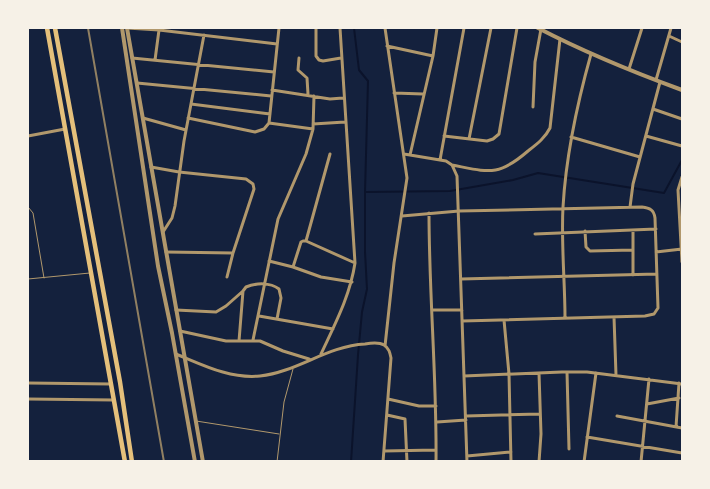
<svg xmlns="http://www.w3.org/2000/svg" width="710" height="489" viewBox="0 0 710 489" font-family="Bitter,serif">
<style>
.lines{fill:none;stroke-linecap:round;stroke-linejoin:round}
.stream{stroke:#0b132b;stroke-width:2}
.service{stroke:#b1986c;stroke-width:1}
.minor{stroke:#b1986c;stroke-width:3}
.tertiary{stroke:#b1986c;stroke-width:4}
.primary{stroke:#e5c07b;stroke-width:4.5}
.rail{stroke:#918062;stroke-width:2}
</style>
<rect width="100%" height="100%" fill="#14213d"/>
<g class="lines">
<path class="stream" d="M366 192 450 191 513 180 538 173 664 193 682 160
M351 462 358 355 362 312 367 289 365 252V192L368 81 359 70 354 28"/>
<path class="service" d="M28 207 33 213 44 278
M28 279 90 273
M196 421 279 434
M277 462 284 402 293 369"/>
<path class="minor" d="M127 28 159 30 277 44
M279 28 269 123 313 129
M316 28V56L319 60 323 61 341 58
M385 28 407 178 394 263 385 346
M669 36 682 42
M387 46 433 56
M132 58 274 72
M299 58 298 70 307 78 308 94
M155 60 159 30
M629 69 642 28
M656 80 671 28
M137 83 271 96
M272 90 330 99 343 98
M394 93 423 94
M191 104 270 114
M533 107 535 62 541 29
M653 109 682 119
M143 118 186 130
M188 118 255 132 264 129 269 123
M313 124 345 122
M28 136 65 129
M444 136 487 141 493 139 499 134 517 28
M646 136 682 146
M571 137 640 157
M469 139 491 28
M330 154 306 241 355 263
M404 154 446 161 452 165 457 176 467 462
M410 155 433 56 437 28
M440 160 464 28
M452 165C489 172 498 177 528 151 537 144 545 138 550 128L560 39
M151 167 179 172 246 179 253 184 254 189 233 253 227 277
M682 177 678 190 682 262
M630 207 633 184 660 82
M429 213C429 296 437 379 436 462
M402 216 459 211 642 207C650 208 654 210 655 218L658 308 654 314 645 316 462 321
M633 230V275
M585 231 586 247 590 251 633 250
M163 232 172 218 175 206 184 141 204 35
M535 234 656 229
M166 252 233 253
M656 252 682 249
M269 261 293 267 321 277 352 282
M293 267 301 242 303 241H306
M461 279 657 274
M176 310 216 312 226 306 243 291
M432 310H462
M259 316 333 329
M614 317 616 375
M565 318C565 281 561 244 563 207 566 155 577 104 591 54
M504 320 509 374 511 462
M180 331 226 341H260L283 351 309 359
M253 340 278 219 306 154 313 129 314 96
M239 341 243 291 246 287C256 283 270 282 279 289L281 298 277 319
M176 354C203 365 230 379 260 376 297 372 327 346 365 344 371 343 379 342 384 345 389 348 390 353 391 358L383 462
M321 354C335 324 350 296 355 263L340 28
M567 372 569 449
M464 376 562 372H587L682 384
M28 383 111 384
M28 399 114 400
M388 399 419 406H436
M647 404 679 398
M387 415 405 419 407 462
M466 416 540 414
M617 416 682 428
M437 422 466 420
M676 427 679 383
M587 437 682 453
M384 451 436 450
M467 456 511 452
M539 462 541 434 539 373
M584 462 596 373
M641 462 649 379"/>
<path class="tertiary" d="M122 28 158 266 172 333 195 462
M127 28 203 462
M538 28C584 52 633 72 682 90"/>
<path class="primary" d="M47 28 125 462
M55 28 120 382 132 462"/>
<path class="rail" d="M88 28 164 462"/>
</g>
<rect width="710" height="489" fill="none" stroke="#f6f1e7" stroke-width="58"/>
</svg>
